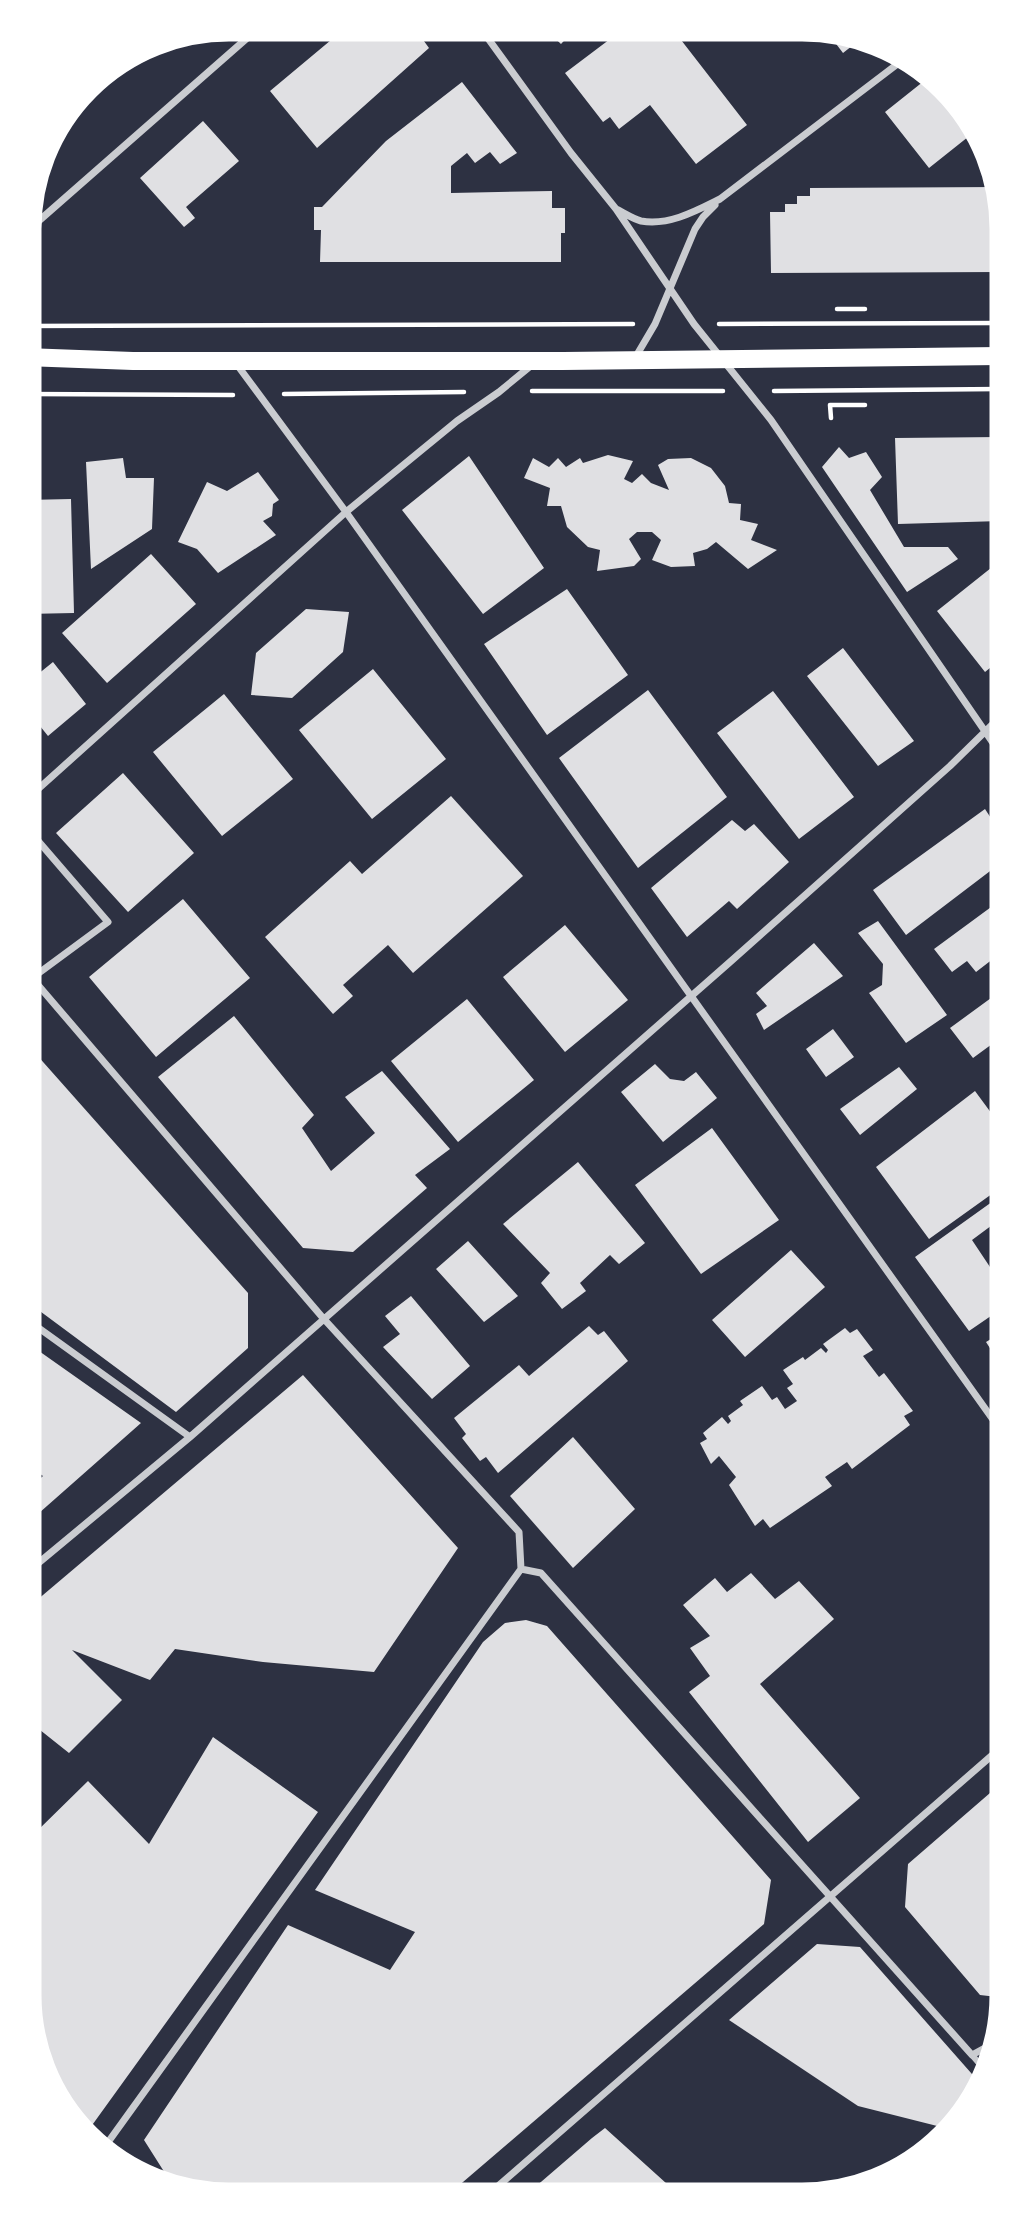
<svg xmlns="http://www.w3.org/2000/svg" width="1031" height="2224" viewBox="0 0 1031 2224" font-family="'Fira Sans Condensed',sans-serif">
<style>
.building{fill:#e0e0e3}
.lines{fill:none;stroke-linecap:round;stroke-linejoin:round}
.path{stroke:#fff;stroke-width:4.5}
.pedestrian{stroke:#caccd0;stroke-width:6}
.minor{stroke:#caccd0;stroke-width:7}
.primary{stroke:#fff;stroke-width:18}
.rim{fill:none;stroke:#fff;stroke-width:9}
</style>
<rect width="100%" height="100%" fill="#2d3142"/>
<path class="building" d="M349 25 413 26 429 48 317 148 270 91Z
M542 26 577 27 561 44Z
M626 27H671L747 125 696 164 650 105 619 129 610 117 603 122 565 73Z
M824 28H842L862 38 843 53Z
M934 73 937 75 973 133 929 168 885 112Z
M462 82 517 153 500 164 490 152 475 163 467 153 451 166V193L552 191V208H565V233H561V262H320L321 230H314V207H322L386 141Z
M203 121 239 161 186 207 195 218 184 227 140 178Z
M999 187 1000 272 771 273 770 212H785V204H797V196H810V188Z
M1000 437 1001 521 898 524 895 438Z
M839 447 849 458 866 452 882 477 870 490 904 547H948L958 559 907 592 822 467Z
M608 455 633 461 624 479 632 483 642 474 651 483 669 490 658 465 668 459 691 458 711 468 725 486 729 503 741 504 740 520 758 524 751 540 777 550 748 569 716 542 707 549 693 553 695 566 671 567 652 560 661 540 652 532H637L629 539 641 559 634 566 597 571 600 550 588 547 567 527 561 506H547L550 488 524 478 533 458 549 467 558 458 566 467 580 458 583 463Z
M469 456 544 568 483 614 402 510Z
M123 458 126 478H154L152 529 91 569 86 462Z
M258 472 279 500 273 504 272 516 263 521 276 535 218 573 197 549 178 542 207 482 227 491Z
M71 499 74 613 26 614V500Z
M151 554 196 604 107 683 62 633Z
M1001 560V659L985 672 937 611Z
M567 589 628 675 547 735 484 644Z
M306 609 349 612 343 652 292 698 251 695 256 653Z
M843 648 914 741 878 766 807 676Z
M53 662 86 704 48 736 32 716 27 720V683Z
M373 669 446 759 372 819 299 730Z
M648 690 727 797 638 868 559 758Z
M773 691 854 797 799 839 717 733Z
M224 694 293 779 222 836 153 752Z
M123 773 194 853 128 912 56 833Z
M451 796 523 876 413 973 388 945 343 985 353 996 333 1014 265 937 350 861 362 874Z
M985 809 1002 835V862L906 935 873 890Z
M732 820 745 831 754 824 789 862 737 909 729 901 687 937 651 888Z
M183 899 250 978 156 1057 89 977Z
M1002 899V952L976 972 967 961 952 972 934 949Z
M878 921 947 1015 906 1043 869 993 882 985 883 964 858 933Z
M565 925 628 1000 565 1052 503 977Z
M814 943 843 976 764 1030 756 1014 767 1006 756 993Z
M1002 990 1003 1036 973 1058 950 1028Z
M467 999 534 1080 458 1142 391 1061Z
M234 1016 314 1115 302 1128 331 1171 375 1133 345 1097 382 1071 450 1149 415 1175 427 1188 353 1252 303 1248 158 1077Z
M833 1029 854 1057 826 1077 806 1049Z
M28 1045 248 1293V1348L176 1412 29 1303Z
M655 1064 670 1079 684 1081 696 1072 717 1098 663 1142 621 1092Z
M899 1067 917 1089 860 1135 840 1109Z
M975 1091 1003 1129V1186L929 1239 876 1167Z
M712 1128 779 1220 701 1274 635 1185Z
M578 1162 645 1243 619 1264 610 1255 580 1283 586 1291 562 1309 541 1283 550 1273 503 1224Z
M1003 1194V1217L972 1240 992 1270 1003 1263 1004 1307 969 1331 915 1257Z
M468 1241 518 1296 484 1322 436 1269Z
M791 1250 825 1287 745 1357 712 1320Z
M411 1296 470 1366 432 1399 383 1347 400 1334 385 1316Z
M589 1326 598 1335 604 1331 628 1361 498 1473 486 1457 480 1461 462 1438 466 1434 454 1418 519 1365 529 1376Z
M845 1328 850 1333 857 1329 873 1350 863 1356 879 1377 884 1373 913 1411 904 1416 910 1425 852 1469 847 1462 825 1477 832 1486 770 1528 763 1519 755 1526 729 1485 736 1477 719 1456 711 1464 700 1443 707 1439 703 1433 722 1417 728 1424 731 1421 728 1416 743 1405 740 1401 762 1386 772 1400 777 1397 785 1409 797 1401 787 1388 793 1384 783 1370 803 1357 805 1360 821 1348 826 1353 828 1350 823 1344Z
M1004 1331V1370L986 1342Z
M29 1344 141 1423 30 1521V1488L43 1476 29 1466Z
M303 1375 458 1548 374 1672 263 1662 175 1649 150 1680 72 1650 122 1700 69 1753 30 1722V1606Z
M573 1437 635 1509 573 1568 510 1496Z
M751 1573 775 1599 799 1581 834 1619 760 1684 860 1798 808 1842 689 1692 710 1676 690 1648 710 1636 683 1605 715 1578 727 1592Z
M526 1620 547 1626 771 1880 764 1924 449 2194 189 2196 175 2189 144 2140 288 1925 390 1970 415 1932 315 1890 483 1642 505 1623Z
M213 1737 318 1812 85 2135 32 2049 31 1833 33 1835 88 1781 149 1844Z
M1005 1780 1006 1883V1998L980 1995 905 1907 908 1864Z
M817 1944 860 1947 979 2082 964 2120 953 2130 858 2106 729 2020Z
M605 2128 677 2193 527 2194 592 2138Z"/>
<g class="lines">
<path class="path" d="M837 309H865
M719 324 1000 323
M25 326 633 324
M532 391H723
M774 391 1000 389
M26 394 233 395
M284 394 464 392
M831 418 830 405H865"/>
<path class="pedestrian" d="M972 2055 984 2069"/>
<path class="minor" d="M479 26 571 153 616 209 694 324 771 420 1002 756
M616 209C624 213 633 219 641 221 669 226 696 211 720 199L904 59
M25 233 262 25
M635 358 655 324 695 229 703 217 715 205
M235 362 346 512 1004 1435
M27 799 346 512 457 421 499 392 533 364
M27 828 108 922 28 981
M32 978 323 1318 519 1532 521 1569
M29 1321 190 1437
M521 1569 541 1573 972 2055 994 2043
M30 1570 190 1437 730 962 950 766 1001 716
M101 2152 521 1569
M489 2194 1005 1744"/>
<path class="primary" d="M25 357 133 361H563L1000 356"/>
</g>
<path d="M0 0H1031V2224H0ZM229 37H802A192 192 0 0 1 994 229V1995A192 192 0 0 1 802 2187H229A192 192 0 0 1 37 1995V229A192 192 0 0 1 229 37Z" fill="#fff" fill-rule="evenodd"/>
<path class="rim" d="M229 37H802A192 192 0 0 1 994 229V1995A192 192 0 0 1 802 2187H229A192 192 0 0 1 37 1995V229A192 192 0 0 1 229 37Z"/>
</svg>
